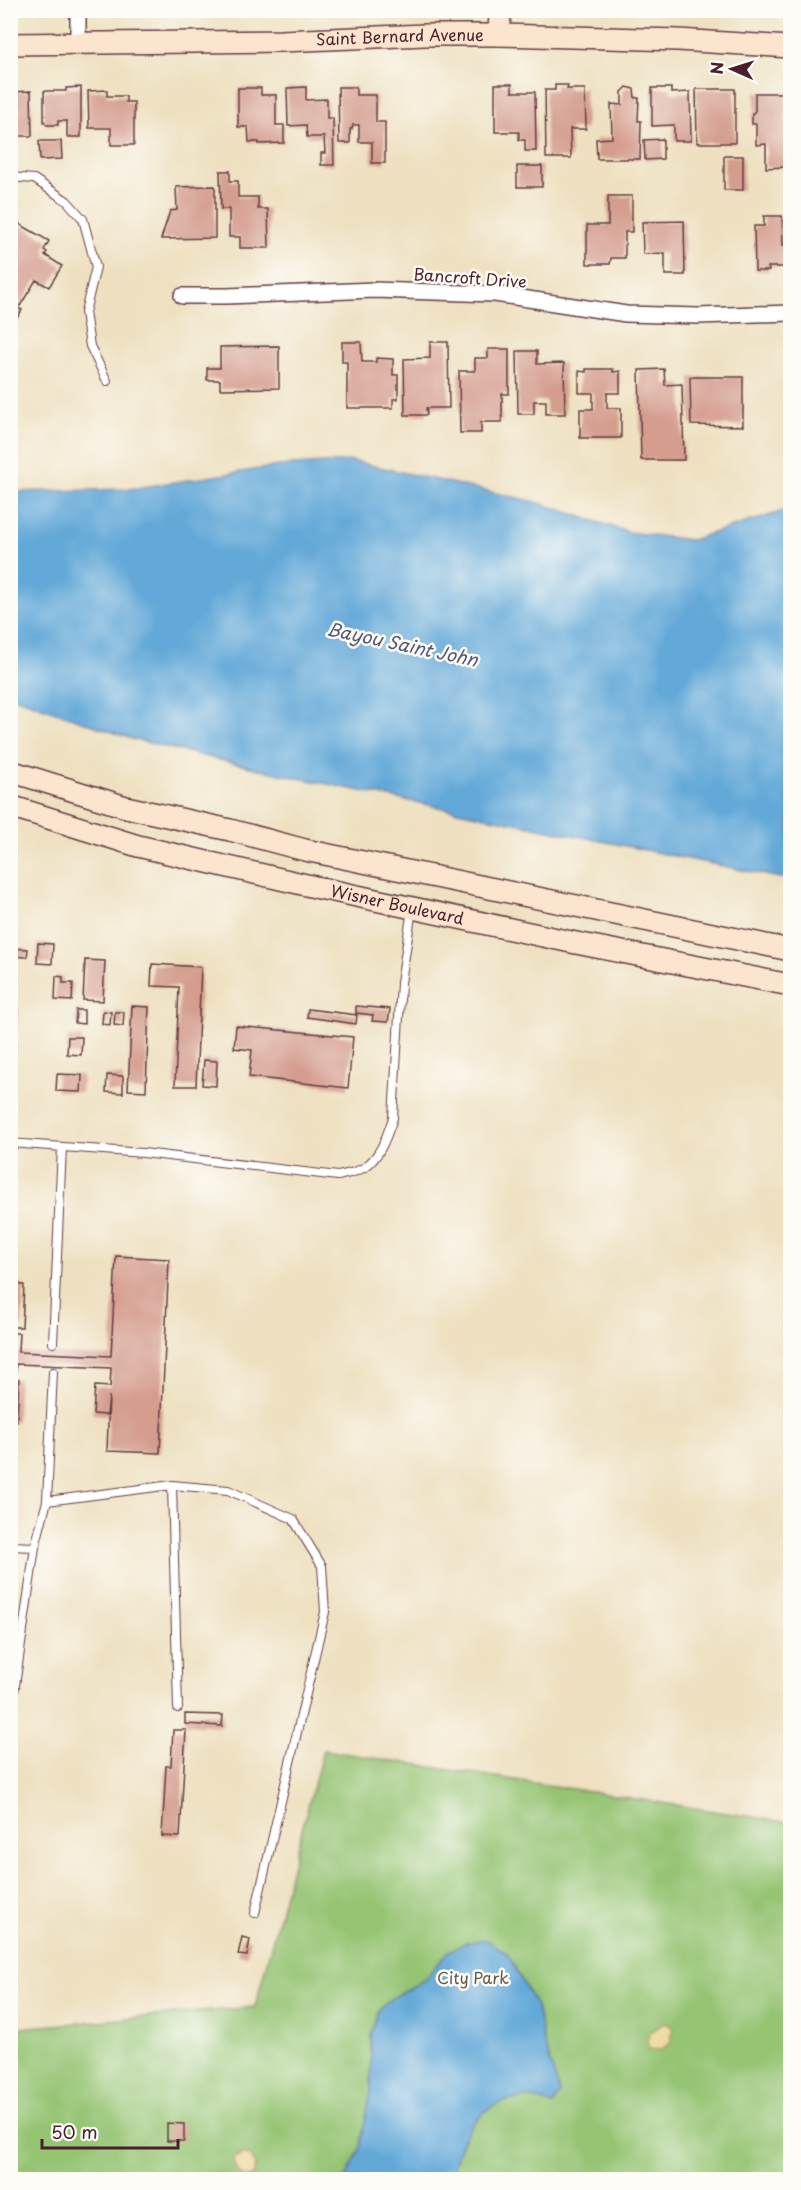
<svg xmlns="http://www.w3.org/2000/svg" width="801" height="2190" viewBox="0 0 801 2190" font-family="'Playpen Sans',sans-serif">
<style>
.green{fill:#95c473;stroke:#70724f;stroke-width:1.5}
.sand{fill:#eeda9e;stroke:#9c7c64;stroke-width:1.5}
.water{fill:#62a8d8;stroke:#566482;stroke-width:1.5}
.building{fill:#d49d8e}
.lines{fill:none;stroke-linecap:round;stroke-linejoin:round}
.lane-casing{stroke:#633c41;stroke-width:10}
.street-casing{stroke:#633c41;stroke-width:18}
.secondary-casing{stroke:#633c41;stroke-width:24}
.lane{stroke:#fff;stroke-width:8}
.street{stroke:#fff;stroke-width:15}
.secondary{stroke:#fbe5cf;stroke-width:21}
.labels{text-anchor:middle;stroke-width:5;stroke-linejoin:round;paint-order:stroke}
.street-label{font-size:16px;fill:#4a1f2b;stroke:#fdfcf7}
.park-label{font-size:16px;fill:#645944;stroke:#fdfcf7}
.water-label{font-size:18px;font-style:italic;fill:#545670;stroke:#fdfcf7}
</style>
<rect width="100%" height="100%" fill="#fdfcf7"/>
<filter id="ink" filterUnits="userSpaceOnUse"><feTurbulence type="fractalNoise" baseFrequency=".0167" numOctaves="2"/><feDisplacementMap in="SourceGraphic" scale="12" xChannelSelector="R" yChannelSelector="G"/><feConvolveMatrix kernelMatrix="1 2 1 2 8 2 1 2 1" color-interpolation-filters="sRGB"/></filter>
<filter id="wash" filterUnits="userSpaceOnUse"><feTurbulence type="fractalNoise" baseFrequency=".008" numOctaves="4" result="noise"/><feDisplacementMap in="SourceGraphic" scale="24" xChannelSelector="R" yChannelSelector="G"/><feGaussianBlur stdDeviation="1.35" result="paint"/><feColorMatrix in="noise" values="0 0 0 0 0 0 0 0 0 0 0 0 0 0 0 0 0 1.4 0 .05"/><feComposite in="paint" operator="in"/></filter>
<g filter="url(#wash)">
<rect width="100%" height="100%" fill="#eee0c0"/>
<path class="green" d="M323 1750 790 1823V2179L11 2180V2029L255 2007Z"/>
<path class="sand" d="M664 2023 670 2025 673 2029 671 2043 660 2050 649 2049 647 2039 651 2031Z
M241 2154C249 2155 252 2157 256 2165L253 2175 249 2178C239 2176 234 2169 233 2159Z"/>
<path class="water" d="M352 461 536 502 628 532 691 540 790 509V880L284 775 132 739 11 696V492L129 489 280 466Z
M487 1940 507 1953 536 2006 545 2046 560 2093 553 2105C546 2103 538 2099 531 2098 525 2097 518 2099 512 2100 474 2106 456 2145 452 2179H346L360 2148 371 2090V2035L378 2011 392 1998 424 1980 449 1951 468 1942Z"/>
<g id="blocks">
<path class="building" d="M495 84H512V92H535L536 151H525V140H519V132H495Z
M555 85H568L567 89H585L586 129H570L571 158H546L545 90H555Z
M81 87V137H67V121H58V125H47L44 122V91H66V88Z
M306 87V100L327 99V118H333L334 165H321V153H325L324 137H307L306 125 288 126 287 88Z
M338 87H356V95H376V122H385V163H372V142H359V125H353L352 129H350V143H339Z
M627 87 634 89 635 98H639L638 121H641L640 159H597L596 139 612 138 611 104 622 105V92Z
M238 88H261V95H276V125H284V143L259 144V142H249L248 127H238Z
M652 88H671V93L690 92 691 141H674V125L652 126Z
M696 89H735V143H697Z
M107 90V96H126V102H134V145H111V128H89L88 91Z
M31 91 32 136H10V92Z
M755 93H786V167L766 168V144L756 145V124H752V114L755 111Z
M663 139V159L645 160 644 140Z
M39 141H61L62 159 40 160Z
M724 156H743V190H724Z
M517 166H542V187H517Z
M220 171H230V181H238V197H258V209H268L269 248H240V237H229V209H221Z
M215 186V238L161 239 170 211 177 210 176 187Z
M608 196H632V232H625V258H611L610 264H587V225H608Z
M764 216H782L783 245H787L788 267H768L769 271H755L754 226H764Z
M684 221 685 275H665V253L643 254 642 222Z
M16 222 49 241 44 250 47 252 45 255 62 266 49 287 36 280 20 306 17 304 16 307 22 310 10 329V227L12 228Z
M342 342H361L362 362H376V358L393 359V375H398V399H393V408H347V362H342Z
M430 342H448L449 408H426L427 415H405L404 359 430 358Z
M279 346V388L220 389V380H207V368H220V347Z
M488 349H509V394H502V422H481V433H460L459 371H475V358H488Z
M517 351H537V364L564 363 565 414H546V401H534V414H518Z
M586 369H613V372L620 371V393H607V408H621V438H580V409H593V393H579V371L586 372Z
M664 369 665 385 682 384 684 460H641L639 370Z
M690 377H743V426L691 425Z
M38 943 53 944 52 964 37 963Z
M10 948 28 949 27 957 10 956Z
M85 960 105 961 103 1001 83 1000Z
M152 964 201 967 196 1086H175L179 987 151 986Z
M56 976 63 977V983H73L72 1001 55 1000Z
M10 1006H18L13 1083H10Z
M132 1006 149 1007 146 1091 128 1090Z
M356 1006 390 1009 388 1022 372 1021 373 1015 356 1013Z
M308 1009 357 1015 356 1024 307 1017Z
M76 1010H84V1024L75 1023Z
M103 1011 111 1012 110 1025 102 1024Z
M115 1012H124L123 1026 114 1025Z
M236 1026 353 1037 348 1088 249 1077 252 1050 234 1048Z
M68 1037H82L81 1055 67 1054Z
M204 1060 217 1061 216 1086 202 1085Z
M57 1074 82 1075 81 1092 56 1091Z
M107 1075 123 1076V1093L106 1092Z
M116 1256 169 1259 160 1453 107 1451 109 1396 107 1415 93 1414 95 1386 110 1387 111 1368 16 1364V1370L10 1369V1333H19L18 1352 111 1356Z
M10 1284 24 1285 22 1327H10Z
M10 1379H19L17 1421H10Z
M185 1714 223 1715 222 1726 185 1724Z
M173 1730H186L180 1837 162 1836 166 1766H171Z
M242 1937 250 1939 247 1956 238 1955Z
M167 2123 184 2124V2141H167Z"/>
</g>
</g>
<g filter="url(#ink)">
<use href="#blocks" fill-opacity="0" stroke="#633c41" stroke-width="1.5"/>
<g class="lines">
<g class="lane-casing">
<path id="lane" d="M10 177 34 179 67 201 83 219 96 267 85 312 90 346 107 381
M10 1143 143 1153 338 1176C346 1174 358 1172 365 1167 381 1156 387 1135 393 1118L401 983 412 909
M53 1343 62 1147
M172 1485 228 1490 293 1519 322 1566 325 1612 255 1913
M47 1501 53 1372
M10 1546 35 1547 47 1501 172 1485 178 1708
M10 1720 35 1547"/>
</g>
<g class="street-casing">
<path id="street" d="M78 10V43
M182 296H227L374 290 495 294 626 314 698 316 790 313"/>
</g>
<g class="secondary-casing">
<g id="secondary">
<path d="M499 35 500 10"/>
<path id="s1" d="M10 44 281 41 425 35H499L678 40 790 47"/>
<path d="M10 771 126 807 230 830 305 850 790 950"/>
<path id="s2" d="M10 806 138 846 315 887 571 942 790 985"/>
</g>
</g>
<use href="#lane" class="lane"/>
<use href="#street" class="street"/>
<use href="#secondary" class="secondary"/>
</g>
</g>
<g class="labels">
<g class="street-label">
<text dy="6" stroke="none"><textPath href="#s1" startOffset="390">Saint Bernard Avenue</textPath></text>
<text transform="translate(470 278) rotate(4)" y="6">Bancroft Drive</text>
<text dy="6" stroke="none"><textPath href="#s2" startOffset="400">Wisner Boulevard</textPath></text>
</g>
<g class="park-label">
<text x="473" y="1984">City Park</text>
</g>
<g class="water-label">
<text transform="translate(402 645) rotate(12)" y="6">Bayou Saint John</text>
</g>
</g>
<rect width="801" height="2190" fill="none" stroke="#fdfcf7" stroke-width="36"/>
<g transform="translate(732 69) rotate(273)" stroke="#fdfcf7" stroke-width="4.5" paint-order="stroke">
<path d="M0-4.5L10 22L0 15L-10 22Z" fill="#4a1f2b"/>
<text y="-9" font-size="16" font-weight="bold" text-anchor="middle" fill="#4a1f2b">N</text>
</g>
<path d="M42 2139v9h136v-9" fill="none" stroke="#4a1f2b" stroke-width="3"/>
<text x="51" y="2139" font-size="18" fill="#4a1f2b" stroke="#fdfcf7" stroke-width="4.5" paint-order="stroke">50 m</text>
</svg>
